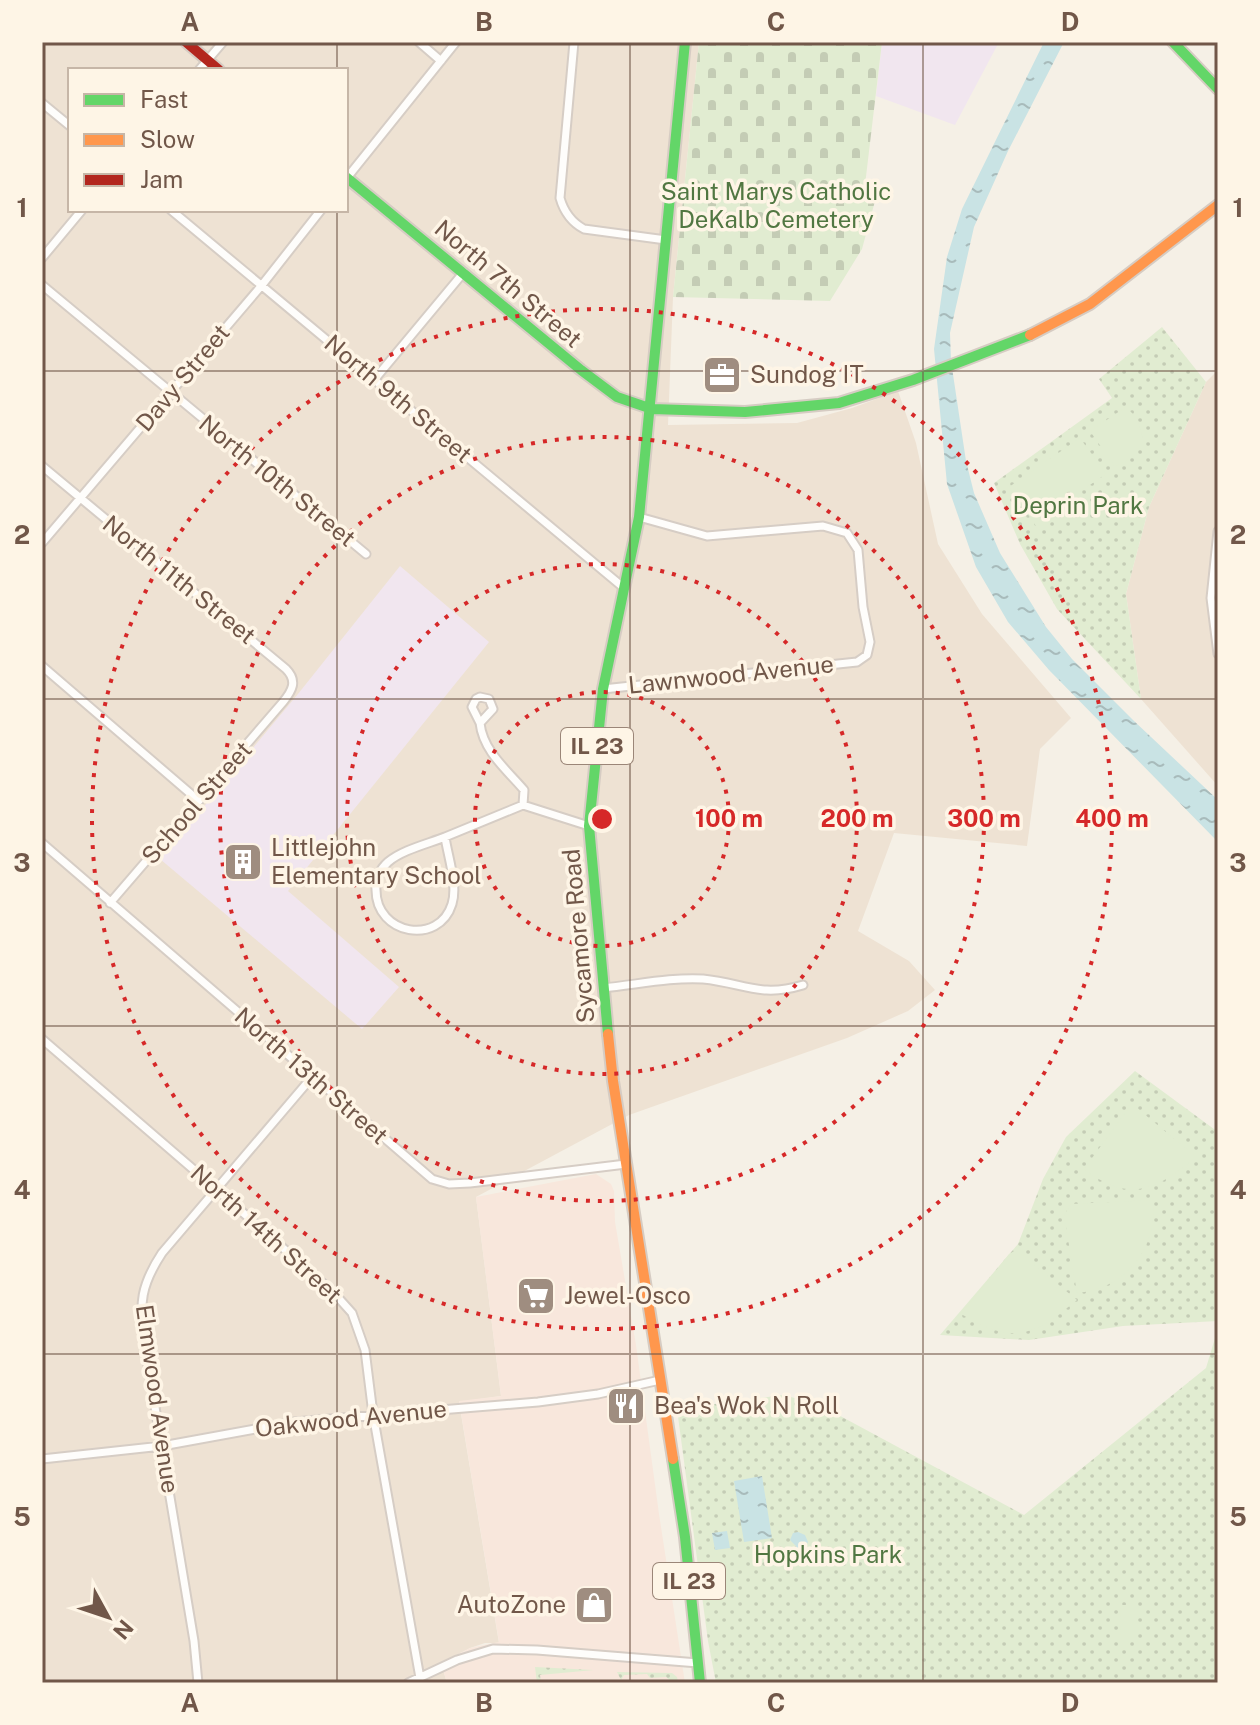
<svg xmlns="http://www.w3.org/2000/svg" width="1260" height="1725" viewBox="0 0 1260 1725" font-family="'Public Sans',sans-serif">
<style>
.residential{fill:#eee2d3;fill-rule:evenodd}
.commercial{fill:#f8e7dc}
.education{fill:#f1e6ef}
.green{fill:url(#green-dots)}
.cemetery{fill:url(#cemetery-stones)}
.pitch{fill:#e1ecd1}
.water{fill:url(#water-ripples)}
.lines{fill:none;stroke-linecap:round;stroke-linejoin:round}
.street-casing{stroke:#d6cdc5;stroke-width:11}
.fast-casing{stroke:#d6ccc3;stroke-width:14}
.slow-casing{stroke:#d6ccc3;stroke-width:14}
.jam-casing{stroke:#d6ccc3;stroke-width:14}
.street{stroke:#fefdfb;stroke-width:7}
.fast{stroke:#63d668;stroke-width:10}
.slow{stroke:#ff974d;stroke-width:10}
.jam{stroke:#b3261e;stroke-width:10}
.grid{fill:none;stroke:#715749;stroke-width:2;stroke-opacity:0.55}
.ring{fill:none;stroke:#d62828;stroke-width:4;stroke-dasharray:4 8}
.labels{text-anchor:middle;stroke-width:7;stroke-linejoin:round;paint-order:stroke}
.shield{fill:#fef5e6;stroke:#9b8678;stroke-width:2}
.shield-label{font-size:22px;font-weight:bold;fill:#715749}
.park-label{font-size:24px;fill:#517742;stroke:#fef5e6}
.street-label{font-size:24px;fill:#715749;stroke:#fef5e6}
.poi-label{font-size:24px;fill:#715749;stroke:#fef5e6;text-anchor:start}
.centre{fill:#d62828;stroke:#fef5e6;stroke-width:4}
.ring-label{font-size:24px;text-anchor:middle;font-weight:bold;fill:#d62828;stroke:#fef5e6;stroke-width:7;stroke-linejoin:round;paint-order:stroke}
.neatline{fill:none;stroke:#715749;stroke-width:3}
.grid-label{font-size:26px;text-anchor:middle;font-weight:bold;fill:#715749}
</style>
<defs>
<pattern id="green-dots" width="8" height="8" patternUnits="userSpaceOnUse" patternTransform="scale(2)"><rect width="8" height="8" fill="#e1ecd1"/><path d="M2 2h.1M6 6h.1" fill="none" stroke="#c4ccb5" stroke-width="1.8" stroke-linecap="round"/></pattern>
<pattern id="cemetery-stones" width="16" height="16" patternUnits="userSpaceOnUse" patternTransform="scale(2)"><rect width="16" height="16" fill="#e1ecd1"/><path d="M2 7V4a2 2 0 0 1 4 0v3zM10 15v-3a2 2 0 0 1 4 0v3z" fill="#c4ccb5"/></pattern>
<pattern id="water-ripples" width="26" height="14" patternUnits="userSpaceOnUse" patternTransform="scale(2)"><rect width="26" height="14" fill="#c9e3e4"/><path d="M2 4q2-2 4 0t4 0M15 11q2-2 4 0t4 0" fill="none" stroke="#a8bbbb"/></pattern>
</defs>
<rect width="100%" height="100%" fill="#f5f0e6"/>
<path class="residential" d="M42 42H699L673 297 668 425 797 423 852 408 898 391 916 443 938 544 982 614 1071 718 1040 749 1027 846 894 833 858 931 909 961 935 990 908 1011 847 1038 629 1115 476 1197 501 1396 459 1402 499 1643H485L470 1648 441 1663 447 1683H42ZM70 70H346V210H70Z
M1218 370V786L1141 699 1126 594 1149 507 1206 382Z"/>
<path class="commercial" d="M596 1174 611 1184 614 1191 615 1222 636 1345 659 1514 685 1683H447L441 1663 470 1648 499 1642 459 1401 501 1396 476 1197Z"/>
<path class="education" d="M882 42H999L955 125 876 96Z
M400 566 489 642 288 891 399 987 362 1029 160 859 298 694Z"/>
<path class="green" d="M1162 327 1206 382 1149 507 1126 594 1141 699 1057 609 1020 544 994 483 1112 398 1099 379Z
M1135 1071 1218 1132V1321L1123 1326 1029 1340 940 1335 1018 1244 1043 1179 1066 1137Z
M1218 1328V1683H716L708 1641 677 1409 783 1395 818 1404 1024 1515 1206 1368Z
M535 1667 593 1670H594L540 1675 541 1682 537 1683Z
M617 1672 672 1673 677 1677 678 1683H673L666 1677 650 1678 647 1674 624 1675 621 1680Z"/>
<path class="cemetery" d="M699 42H882L865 185 878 190 862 249 830 301 673 297Z"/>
<path class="pitch" d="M1126 407 1137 418 1143 438 1134 456 1115 467 1090 431Z
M1080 438 1106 474 1081 491 1067 492 1059 513 1038 529 1009 487Z
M1132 1108H1137L1196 1157C1157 1190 1129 1204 1084 1169L1128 1109Z
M1153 1200C1158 1248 1126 1289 1077 1293L1064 1215 1071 1204Z
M1016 1250 1077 1300C1032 1337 1014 1345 961 1314L1009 1254Z
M1121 1605H1138V1638H1120Z"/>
<path class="water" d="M1044 42H1064L1008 151 974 227 950 333 951 361 966 461 974 493 1000 553 1046 627 1072 659 1134 721 1218 800V842L1049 670 1008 622 976 567 947 484 934 349 947 257 962 209Z
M762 1476 772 1538 744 1542 734 1481Z
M727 1531 730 1548 715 1550 712 1533Z
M798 1532 805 1535 808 1542 805 1548 809 1556 805 1564 799 1563 795 1557 796 1546 790 1540 793 1533Z"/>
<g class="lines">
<g class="street-casing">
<path id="street" d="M419 42 441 61
M574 42 560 198C564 212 571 222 584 229L666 240
M199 70 223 42
M42 103 70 126
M346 179 456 42
M171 210 624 588
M42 258 82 210
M42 285 366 554
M374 380 464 272
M42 466 286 669C298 681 292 691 283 702L110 903
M1218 531 1211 598 1218 654
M42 543 262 285 321 210
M42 666 199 801
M603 689 857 662 867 655 870 642 863 607 858 550 847 533 823 526 707 536 639 517
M480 697 489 699 493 709 480 723 472 707 476 699Z
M480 723C483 751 507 770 524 790L523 805
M523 805 589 826
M445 837C448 857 458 885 452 904 439 946 376 935 376 890 375 880 380 869 388 862 402 850 427 844 445 837Z
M445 837 523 805
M42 843 432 1179 449 1184 470 1183 626 1164
M603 988C635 985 671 977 703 979 744 983 760 998 803 985
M42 1039 215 1188 334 1293 352 1313 365 1350 373 1414 420 1678
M42 1459 162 1446 294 1422 538 1402 598 1394 660 1380
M198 1683 194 1641 144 1341C139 1303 141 1285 162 1253L312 1077
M408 1683 457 1660 493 1649 537 1650 698 1663"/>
</g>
<g class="fast-casing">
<path id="fast" d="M1173 42 1218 89
M346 177 581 370 617 397 652 409 745 412 839 403 913 380 1030 335
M608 1034 589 826 603 689 639 517 685 42
M673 1459 685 1537 700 1683"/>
</g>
<g class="slow-casing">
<path id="slow" d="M1030 335 1090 304 1218 205
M608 1034 613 1081 673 1459"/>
</g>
<g class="jam-casing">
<path id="jam" d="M186 42 219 70"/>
</g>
<use href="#street" class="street"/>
<use href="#fast" class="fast"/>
<use href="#slow" class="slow"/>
<use href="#jam" class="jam"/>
</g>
<path class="grid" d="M337 42V70M630 42V1683M923 42V1683M337 210V1683M42 371H1218M42 699H1218M42 1026H1218M42 1354H1218"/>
<g class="ring">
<circle cx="602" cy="819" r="127"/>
<circle cx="602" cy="819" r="255"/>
<circle cx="602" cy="819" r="382"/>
<circle cx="602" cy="819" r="510"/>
</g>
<defs>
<g id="office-square" transform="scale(2)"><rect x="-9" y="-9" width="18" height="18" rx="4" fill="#9f8d80" stroke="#fef5e6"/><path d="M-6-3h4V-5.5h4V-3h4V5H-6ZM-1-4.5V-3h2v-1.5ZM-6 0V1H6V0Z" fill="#fff"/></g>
<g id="building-square" transform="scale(2)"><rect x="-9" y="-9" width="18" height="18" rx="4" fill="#9f8d80" stroke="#fef5e6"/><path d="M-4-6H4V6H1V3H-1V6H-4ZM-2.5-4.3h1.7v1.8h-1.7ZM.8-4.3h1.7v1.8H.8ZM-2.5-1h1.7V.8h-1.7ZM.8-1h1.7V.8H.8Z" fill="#fff"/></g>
<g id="supermarket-square" transform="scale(2)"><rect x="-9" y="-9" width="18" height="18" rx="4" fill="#9f8d80" stroke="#fef5e6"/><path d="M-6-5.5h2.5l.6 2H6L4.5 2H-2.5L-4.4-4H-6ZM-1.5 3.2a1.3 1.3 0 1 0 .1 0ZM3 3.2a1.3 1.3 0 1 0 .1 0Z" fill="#fff"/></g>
<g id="restaurant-square" transform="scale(2)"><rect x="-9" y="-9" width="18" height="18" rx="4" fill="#9f8d80" stroke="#fef5e6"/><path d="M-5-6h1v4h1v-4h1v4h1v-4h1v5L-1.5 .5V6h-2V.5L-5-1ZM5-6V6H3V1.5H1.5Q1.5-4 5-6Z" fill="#fff"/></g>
<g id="shop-square" transform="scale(2)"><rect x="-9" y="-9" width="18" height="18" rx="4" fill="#9f8d80" stroke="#fef5e6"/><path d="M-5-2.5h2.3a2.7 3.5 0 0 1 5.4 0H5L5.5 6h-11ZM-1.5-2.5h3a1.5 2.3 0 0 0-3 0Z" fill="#fff"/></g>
</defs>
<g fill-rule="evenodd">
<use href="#office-square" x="722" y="375"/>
<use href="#building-square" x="243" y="862"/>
<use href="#supermarket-square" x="536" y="1296"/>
<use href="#restaurant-square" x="626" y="1406"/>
<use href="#shop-square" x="594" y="1605"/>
</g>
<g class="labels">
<g class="shield">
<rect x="561" y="728" width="72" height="36" rx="6"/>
<rect x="653" y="1563" width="72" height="36" rx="6"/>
</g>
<g class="shield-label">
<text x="597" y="754">IL 23</text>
<text x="689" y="1589">IL 23</text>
</g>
<g class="park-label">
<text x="776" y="200">Saint Marys Catholic<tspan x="776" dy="28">DeKalb Cemetery</tspan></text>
<text x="1078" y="514">Deprin Park</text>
<text x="828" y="1563">Hopkins Park</text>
</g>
<g class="street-label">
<text transform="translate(508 284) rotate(40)" y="8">North 7th Street</text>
<text transform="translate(183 378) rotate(-50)" y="8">Davy Street</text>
<text transform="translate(398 399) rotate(40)" y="8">North 9th Street</text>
<text transform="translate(277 481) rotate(39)" y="8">North 10th Street</text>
<text transform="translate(179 580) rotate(39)" y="8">North 11th Street</text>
<text transform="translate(731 675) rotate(-6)" y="8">Lawnwood Avenue</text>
<text transform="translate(197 803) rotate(-49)" y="8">School Street</text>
<text transform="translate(579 936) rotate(-95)" y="8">Sycamore Road</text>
<text transform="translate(311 1076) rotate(41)" y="8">North 13th Street</text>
<text transform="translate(266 1234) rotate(42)" y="8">North 14th Street</text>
<text transform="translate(157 1399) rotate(82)" y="8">Elmwood Avenue</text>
<text transform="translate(351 1419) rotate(-6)" y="8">Oakwood Avenue</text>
</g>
<g class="poi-label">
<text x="750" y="383">Sundog IT</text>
<text x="271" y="856">Littlejohn<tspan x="271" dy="28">Elementary School</tspan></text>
<text x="564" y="1304">Jewel-Osco</text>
<text x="654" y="1414">Bea's Wok N Roll</text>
<text x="566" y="1613" text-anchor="end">AutoZone</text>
</g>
</g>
<circle cx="602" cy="819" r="12" class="centre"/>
<g class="ring-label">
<text x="729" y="827">100 m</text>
<text x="857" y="827">200 m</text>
<text x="984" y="827">300 m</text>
<text x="1112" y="827">400 m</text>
</g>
<rect width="1260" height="1725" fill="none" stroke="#fef5e6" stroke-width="88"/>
<rect x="68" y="68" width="280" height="144" fill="#fef5e6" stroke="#c6b6a7" stroke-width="2"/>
<rect x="84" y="94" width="40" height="12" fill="#63d668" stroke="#c6b6a7" stroke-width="2"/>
<text x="140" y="108" font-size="24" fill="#715749">Fast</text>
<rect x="84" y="134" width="40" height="12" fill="#ff974d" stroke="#c6b6a7" stroke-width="2"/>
<text x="140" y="148" font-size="24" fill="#715749">Slow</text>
<rect x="84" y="174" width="40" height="12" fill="#b3261e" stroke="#c6b6a7" stroke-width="2"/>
<text x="140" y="188" font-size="24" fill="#715749">Jam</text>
<g transform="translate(108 1617) rotate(130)" stroke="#fef5e6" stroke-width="6" paint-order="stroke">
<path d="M0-6L14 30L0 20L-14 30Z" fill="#715749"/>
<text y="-12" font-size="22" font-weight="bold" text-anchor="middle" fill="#715749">N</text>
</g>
<rect x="44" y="44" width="1172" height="1637" class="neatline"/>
<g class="grid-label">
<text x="190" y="31">A</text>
<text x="484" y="31">B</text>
<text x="776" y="31">C</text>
<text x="1070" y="31">D</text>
<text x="22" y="217">1</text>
<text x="1238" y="217">1</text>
<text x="22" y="544">2</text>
<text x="1238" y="544">2</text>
<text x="22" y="872">3</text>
<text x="1238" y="872">3</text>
<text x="22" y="1199">4</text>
<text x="1238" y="1199">4</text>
<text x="22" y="1526">5</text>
<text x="1238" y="1526">5</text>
<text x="190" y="1712">A</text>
<text x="484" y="1712">B</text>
<text x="776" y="1712">C</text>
<text x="1070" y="1712">D</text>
</g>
</svg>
